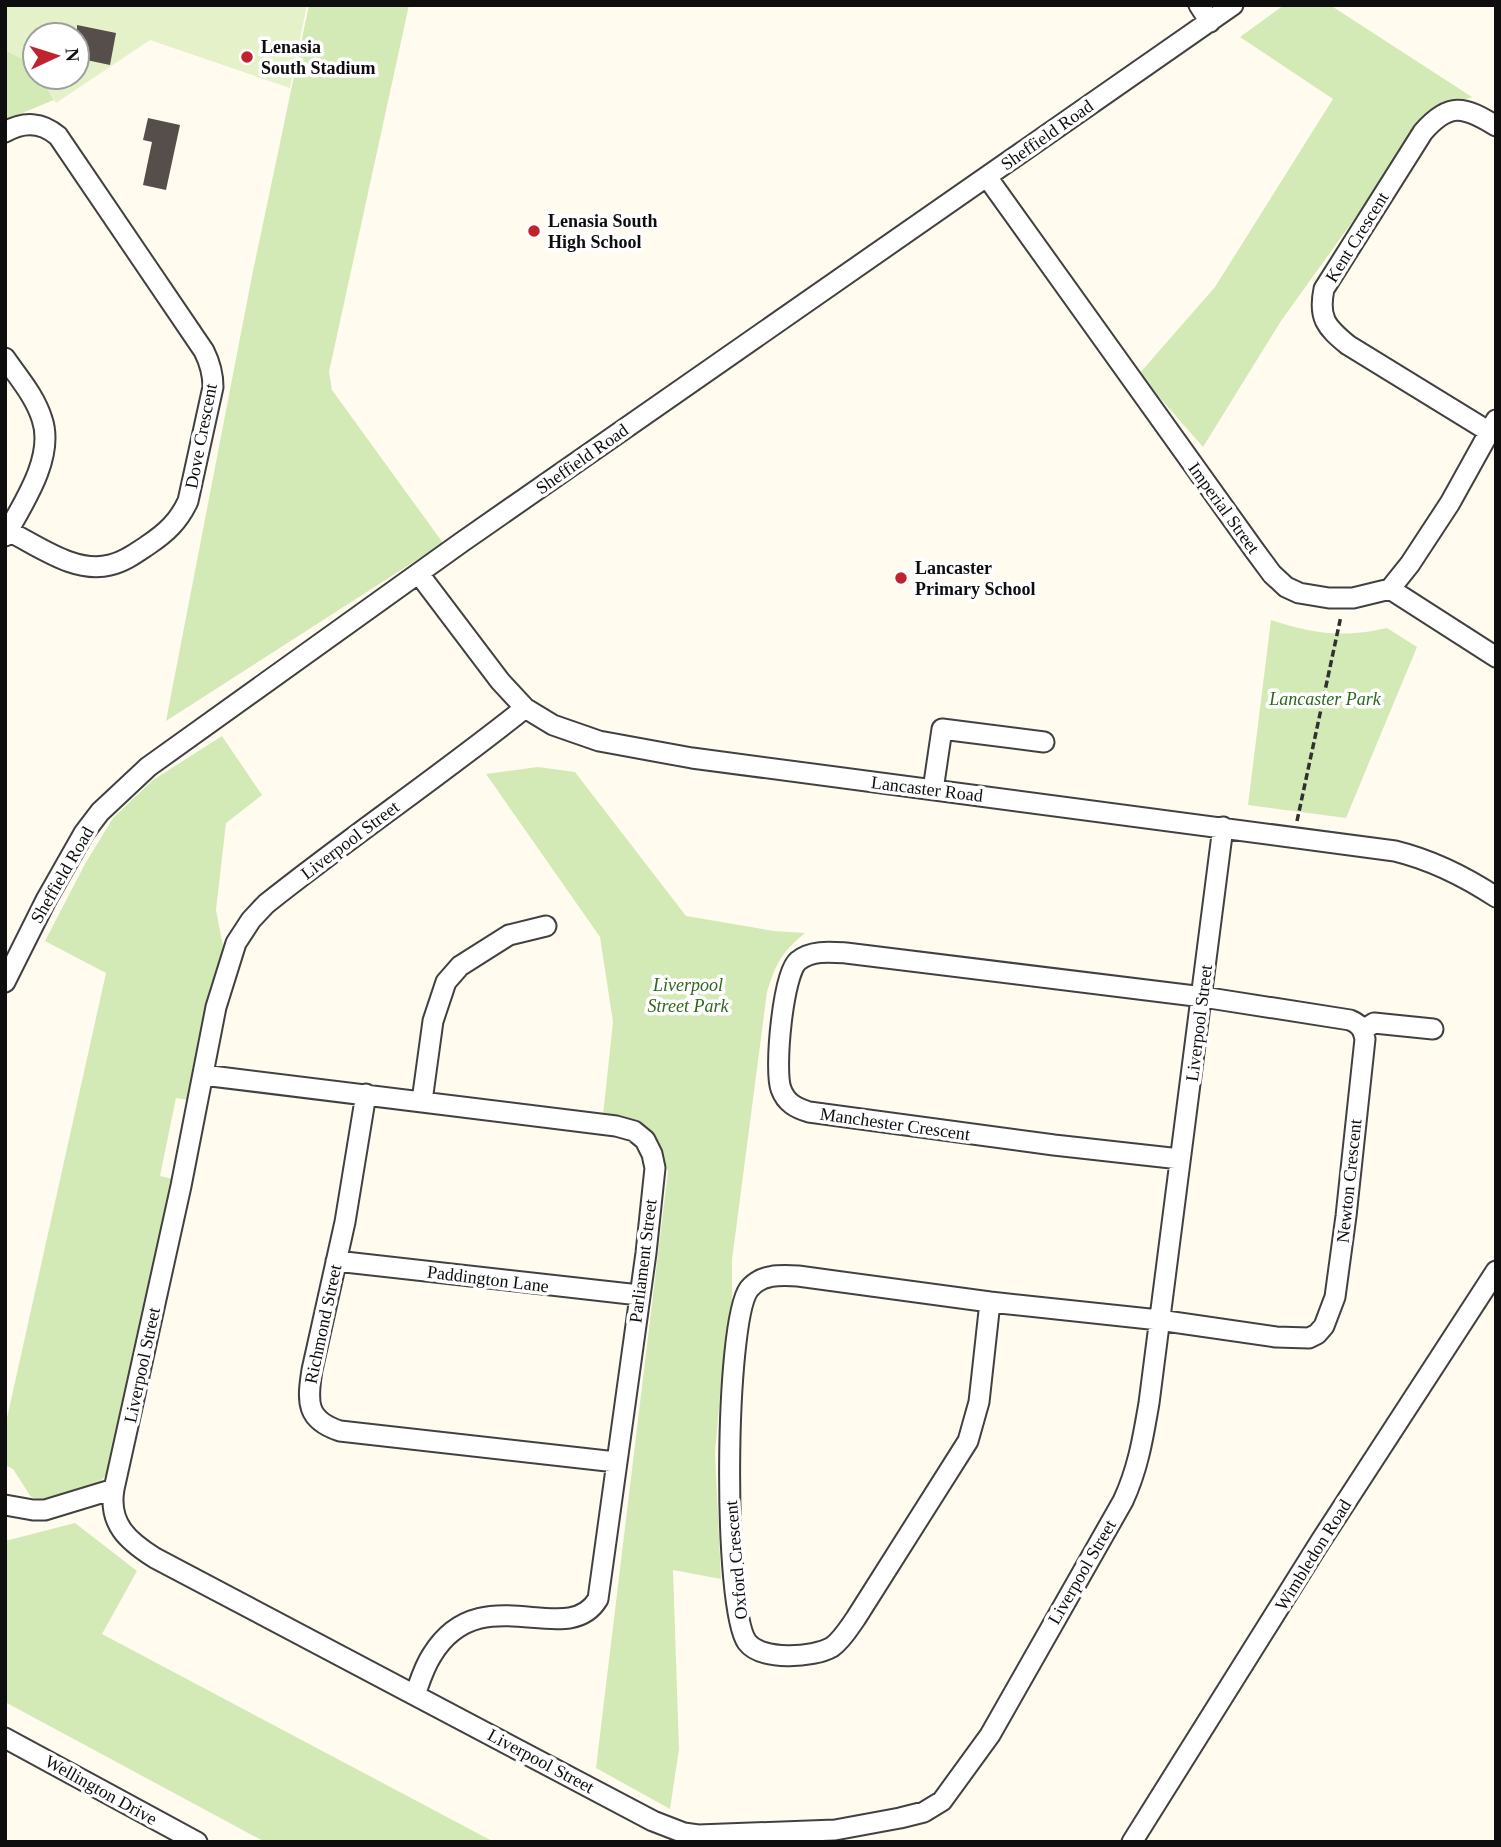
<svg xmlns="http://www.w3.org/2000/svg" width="1501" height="1847" viewBox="0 0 1501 1847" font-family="'Times New Roman',serif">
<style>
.green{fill:#d3eab7}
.pitch{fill:#e5f1c9}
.building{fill:#564e4a}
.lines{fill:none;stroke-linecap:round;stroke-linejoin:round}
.minor-casing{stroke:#414141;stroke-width:23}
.path{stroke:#303030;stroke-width:3.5;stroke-dasharray:7 3.5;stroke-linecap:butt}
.minor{stroke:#fff;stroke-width:19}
.poi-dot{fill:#c02330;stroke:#fff;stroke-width:2.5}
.labels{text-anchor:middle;stroke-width:7;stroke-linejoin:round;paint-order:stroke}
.poi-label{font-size:18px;font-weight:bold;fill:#0e0e0e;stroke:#fff;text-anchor:start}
.street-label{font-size:18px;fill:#0e0e0e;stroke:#fff}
.park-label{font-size:18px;font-style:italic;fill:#2f671d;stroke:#fff}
</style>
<rect width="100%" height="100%" fill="#fffbee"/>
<path class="green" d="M309 5H409L329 372 332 390 443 543 166 721 252 276Z
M1284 5H1330L1472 97 1431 112 1281 321 1203 447 1139 374 1215 287 1333 99 1240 37Z
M5 50 33 64 35 77H41L54 100 5 120Z
M1271 620C1313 634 1343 638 1387 628L1417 647 1346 818 1248 805Z
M222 736 262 795 226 823 216 910 223 946 189 1100 176 1098 160 1176 173 1179 107 1474 98 1484 45 1502 31 1497 13 1469 5 1465V1427L106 973 45 941 85 864 113 818 153 780Z
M538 767 575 772 686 916 774 931 805 933C781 953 776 963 767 992L732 1260V1312L722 1372 715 1453 721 1579 673 1570 679 1749 670 1809 596 1768 668 1171C655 1126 648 1123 603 1115L613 1022 600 937 486 774Z
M75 1523 137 1571 102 1634 494 1842H265L5 1702V1541Z"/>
<path class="pitch" d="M5 5H307L290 88 150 40 56 103 41 77H77V35H35V67L33 64 5 50Z"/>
<path class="building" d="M77 25 116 33 110 65 77 58Z
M148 118 180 125 166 190 143 185 152 142 143 140Z"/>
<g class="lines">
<g class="minor-casing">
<path id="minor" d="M1199 5 1210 22
M5 132C24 121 42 122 58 136L204 351C210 363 213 373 213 387L188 501C179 521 166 533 148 545 136 553 124 562 110 565 75 574 39 546 8 531
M987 177 1255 551 1272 574 1286 587 1299 593 1329 598H1353L1390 589 1410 564 1450 503 1496 420
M5 358C18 377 35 396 42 419 55 457 23 504 5 536
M1488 431 1348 345C1326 327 1318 318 1324 289L1423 132C1449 102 1464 106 1496 126
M419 574 500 681 525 708 553 725 599 741 692 758 1395 851C1432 860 1464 876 1496 897
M1390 589 1496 657
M525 708C440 776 350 837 266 904L251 920 236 943 216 1007 181 1186 114 1489C108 1524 128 1541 155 1558L653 1821 684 1833 698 1835 835 1830 900 1818 924 1812 942 1801 990 1735 1123 1501C1138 1469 1143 1438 1149 1403L1223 827
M933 790 942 729 1044 742
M5 982 46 900 84 833 100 812 148 767 462 542 1233 5
M1363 1030 1374 1023 1433 1029
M203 1075 616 1126 634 1131 645 1140 652 1154 655 1168 646 1253 598 1599C567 1651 481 1575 432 1655 424 1667 420 1681 415 1695
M366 1094 345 1222 312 1370C307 1402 306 1420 340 1431L616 1462
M422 1101 433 1021 446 982 460 966 509 935 546 926
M336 1261 639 1295
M990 1302 979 1402 968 1441 856 1618C849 1628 842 1640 832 1647 813 1658 761 1661 747 1642 723 1609 724 1323 749 1289 761 1274 780 1275 798 1276L990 1302 1159 1320 1276 1337 1309 1338 1317 1334 1324 1326 1335 1297 1346 1216 1365 1039C1363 1029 1360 1024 1350 1020L1203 997 846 953C831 952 811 950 798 961 783 973 774 1070 781 1089 786 1103 796 1108 809 1112L1054 1145 1180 1159
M5 1505 33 1510H45L114 1489
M5 1738 197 1842
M1132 1842 1320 1542 1496 1271"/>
</g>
<path class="path" d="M1297 821 1341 616"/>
<use href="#minor" class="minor"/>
</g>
<g class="poi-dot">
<circle cx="247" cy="57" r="7"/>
<circle cx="534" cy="231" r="7"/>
<circle cx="901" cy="578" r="7"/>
</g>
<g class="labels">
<g class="poi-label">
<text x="261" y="53">Lenasia<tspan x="261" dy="21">South Stadium</tspan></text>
<text x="548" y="227">Lenasia South<tspan x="548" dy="21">High School</tspan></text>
<text x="915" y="574">Lancaster<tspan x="915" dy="21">Primary School</tspan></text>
</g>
<g class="street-label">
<text transform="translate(1047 135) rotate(-35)" y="6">Sheffield Road</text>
<text transform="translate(1357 237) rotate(-58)" y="6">Kent Crescent</text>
<text transform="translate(201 436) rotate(-79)" y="6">Dove Crescent</text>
<text transform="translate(582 459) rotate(-35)" y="6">Sheffield Road</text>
<text transform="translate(1224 508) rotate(54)" y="6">Imperial Street</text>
<text transform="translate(927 789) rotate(7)" y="6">Lancaster Road</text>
<text transform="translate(350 840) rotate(-37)" y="6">Liverpool Street</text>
<text transform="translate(62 875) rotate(-60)" y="6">Sheffield Road</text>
<text transform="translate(1199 1023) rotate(-83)" y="6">Liverpool Street</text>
<text transform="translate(895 1124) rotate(8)" y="6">Manchester Crescent</text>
<text transform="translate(1349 1181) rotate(-84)" y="6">Newton Crescent</text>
<text transform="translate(643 1261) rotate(-83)" y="6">Parliament Street</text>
<text transform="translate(488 1279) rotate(7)" y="6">Paddington Lane</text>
<text transform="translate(323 1324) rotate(-78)" y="6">Richmond Street</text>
<text transform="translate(142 1365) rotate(-78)" y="6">Liverpool Street</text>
<text transform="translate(1313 1555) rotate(-58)" y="6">Wimbledon Road</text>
<text transform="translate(736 1560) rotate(-95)" y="6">Oxford Crescent</text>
<text transform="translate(1082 1572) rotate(-60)" y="6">Liverpool Street</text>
<text transform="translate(541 1761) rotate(28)" y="6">Liverpool Street</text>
<text transform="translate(101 1790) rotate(29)" y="6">Wellington Drive</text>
</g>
<g class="park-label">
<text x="1325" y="705">Lancaster Park</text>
<text x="688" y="991">Liverpool<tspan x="688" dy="21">Street Park</tspan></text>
</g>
</g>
<rect width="1501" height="1847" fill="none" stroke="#0e0e0e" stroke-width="14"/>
<g transform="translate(56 56) rotate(86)"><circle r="33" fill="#ffffff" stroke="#9f9f9f" stroke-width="2"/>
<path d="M0-5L12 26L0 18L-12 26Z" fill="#c02330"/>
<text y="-10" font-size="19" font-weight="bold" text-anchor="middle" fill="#0e0e0e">N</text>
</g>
</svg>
